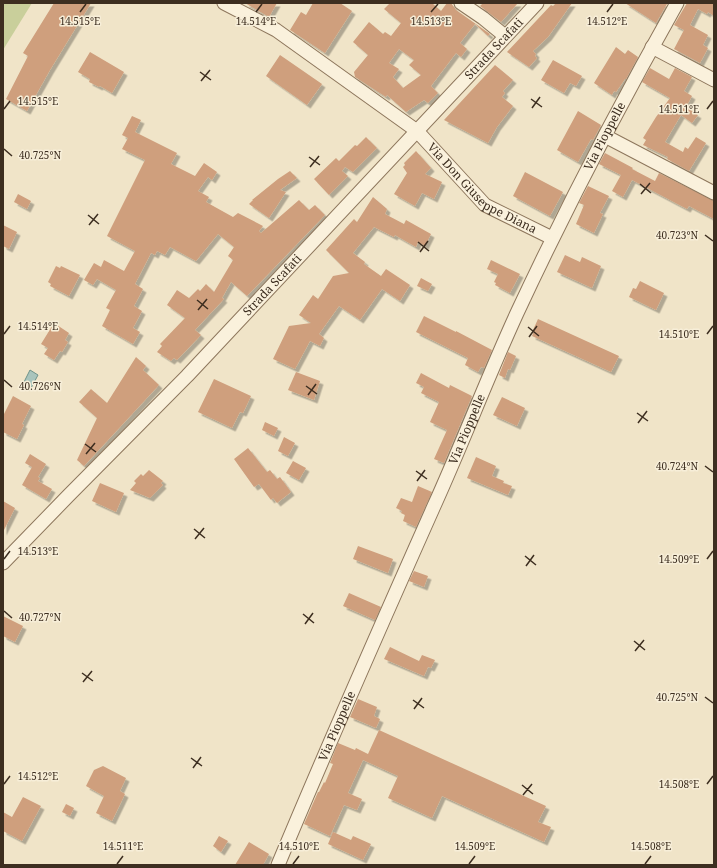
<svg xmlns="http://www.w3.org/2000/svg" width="717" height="868" viewBox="0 0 717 868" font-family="'Noto Serif',serif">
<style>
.green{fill:#c9cf9b}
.water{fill:#a9c4bc;stroke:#6f938a}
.building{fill:#cf9f7d;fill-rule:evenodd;filter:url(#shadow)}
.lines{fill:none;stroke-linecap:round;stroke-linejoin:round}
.minor-casing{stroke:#8d765c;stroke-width:15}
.minor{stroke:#faf1dc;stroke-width:13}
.ticks{fill:none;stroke:#3d2e20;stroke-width:1.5}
.labels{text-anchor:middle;stroke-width:3;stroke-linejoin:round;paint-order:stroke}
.street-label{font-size:12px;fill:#3d2e20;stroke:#f7eed8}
.ticks-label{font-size:10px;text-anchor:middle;fill:#3d2e20;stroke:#f7eed8;stroke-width:3;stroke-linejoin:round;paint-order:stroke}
</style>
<defs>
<filter id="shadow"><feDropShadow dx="3.5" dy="3.5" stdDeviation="0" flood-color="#0004"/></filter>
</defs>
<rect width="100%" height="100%" fill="#f0e4c8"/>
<path class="green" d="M3 3H32L3 50Z"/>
<path class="water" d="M30 370 38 375 30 390 22 386Z"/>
<path class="building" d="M54 3H91L50 70 27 111 6 99 28 56 23 53Z
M245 3H277L269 17Z
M313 3H340L352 11 325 53 290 30 301 12 306 15Z
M390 3H432L441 11 447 3H451L456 10 490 34 488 36 475 24 460 43 467 49 461 57 456 53 431 86 438 93 428 103 424 100 406 112 387 95 386 97 355 77 354 72 368 55 353 42 369 22 383 34 385 32 391 36 401 23 384 9ZM399 49 414 60 409 65 421 75 403 88 393 77 399 69 389 63Z
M483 3H518L501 22 480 6Z
M556 3H572L548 37 533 51 536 54 535 56 537 58 529 67 507 52 551 5 553 6Z
M625 3H665L667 4 656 23Z
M687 3H714V16L708 12 707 14 698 9 690 25 708 35 703 45 708 48 700 63 674 49 684 30 674 25Z
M616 47 625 54 628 50 638 57 626 79H625L616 92 614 91 612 95 594 83Z
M90 52 124 72 112 93 100 86 99 87 89 82 90 79 78 72Z
M280 55 322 84 307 105 266 76Z
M553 60 582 76 576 86 570 83 564 93 541 80Z
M495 65 513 80 503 91 505 93 502 97 513 106 497 127 488 143 444 120Z
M650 68 669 79 675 68 692 77 684 91 692 96 686 107 698 115 692 123 681 115 665 142 683 152 685 147 688 149 696 137 706 143 689 171 667 159 668 157 643 145 646 140 643 138 656 117 670 98 642 82Z
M578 111 601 125 593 140 591 139 578 162 557 150Z
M132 116 141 120 135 132 177 153 171 164 195 176 204 163 217 172 212 180 208 177 198 191 209 197 206 202 233 217 238 213 263 226 259 231 261 233 299 200 309 210 315 205 325 215 247 296 231 282 222 298 224 299 195 330 201 335 177 360 174 358 171 361 157 352 162 346 160 344 185 318 167 305 177 290 189 298 198 289 200 291 206 284 214 292 233 260 228 256 234 247 218 234 196 261 170 247 165 255 157 251 155 255 151 253 135 284 143 289 134 306 142 311 133 328 140 332 133 344 102 326 110 310 106 308 116 290 97 279 93 285 84 280 94 263 101 267 104 260 124 271 135 251 107 236 145 160 122 149 128 138 122 135Z
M366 137 377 148 353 172 345 167 342 171 348 176 329 195 314 179 336 158 339 161 355 145 357 146Z
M416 151 431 168 425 174 442 182 434 199 422 193 415 206 394 194 407 173 403 167 405 165 404 163Z
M605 153 633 168 632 169 655 181 659 173 714 201V219L689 206 687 209 632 180 623 197 612 191 621 175 599 164Z
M290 171 297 178 280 190 286 192 269 218 249 204 253 200H252L278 179Z
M525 172 563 192 550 216 513 196Z
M588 186 609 196 600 213 603 214 594 233 576 224 584 205 579 203Z
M18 194 31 201 27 209 14 202Z
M373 197 387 209 385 214 404 224 406 220 431 234 425 246 418 242 416 247 395 235 394 237 374 227 353 253 365 262 364 264 381 276 386 269 410 285 400 301 382 289 360 320 339 306 319 334 324 338 320 346 310 341 295 369 273 359 289 326 311 323 299 315 313 295 318 299 333 276 349 273 326 250 354 219 357 222Z
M3 225 17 232 9 249 3 246Z
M565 255 580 262 582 257 601 266 592 288 557 272Z
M491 260 520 274 510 293 495 285 496 283 494 282 498 274 487 269Z
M56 266 60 268 61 266 80 275 69 296 50 286 51 284 48 282Z
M421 278 432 284 428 291 417 286Z
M640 281 664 293 656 310 629 297 633 288 636 289Z
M424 316 456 332V331L492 350 484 368 481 367 478 372 465 365 468 358 416 332Z
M538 319 619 356 611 372 532 336 534 331 533 330Z
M54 323 69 333 65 340 68 342 62 352 60 351 54 360 44 354 48 348 41 344Z
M508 352 516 356 510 370 508 369 505 378 499 375Z
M136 357 146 366 143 370 159 385 84 466 77 460 97 418 79 402 91 389 107 403Z
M296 372 320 381 314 400 288 390Z
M421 373 449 388 450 385 472 396 444 463 434 459 447 430 430 422 439 402 421 393 424 387 416 383Z
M214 379 251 396 243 413 240 412 232 428 198 412Z
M13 396 31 406 22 424 24 425 17 439 3 432V416Z
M502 397 525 408 517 426 493 415Z
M265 422 278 428 274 436 262 430Z
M284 437 295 443 288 456 278 451Z
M248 448 267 472 270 470 277 479 280 477 291 492 277 503 273 498 271 500 259 484 254 487 234 459Z
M30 454 46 464 38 477 40 478 38 481 52 489 46 499 22 485 32 467 25 463Z
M476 457 496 466 492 476 504 481 503 483 512 486 508 495 467 478Z
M293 461 306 468 299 480 286 473Z
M149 470 163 481 161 483 163 485 150 498 130 490 136 483 134 481 141 474 143 476Z
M100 483 124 493 116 512 92 501Z
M418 486 432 492 416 527 403 521 405 515 401 513 402 511 396 508 401 498 412 502Z
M3 501 15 508 3 532Z
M358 546 393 559 388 573 353 559Z
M414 571 428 576 424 587 409 581Z
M349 593 381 607 375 620 343 606Z
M3 616 23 626 15 642 3 636Z
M390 647 419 661 422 655 435 660 431 668 428 667 424 676 384 659Z
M358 699 377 707 374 716 380 719 376 728 350 717Z
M379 730 546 806 538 822 551 827 544 842 442 796 432 818 388 798 398 776 363 760 348 793 362 799 357 810 344 805 330 836 304 824 318 792H319L324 782 325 783 333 764 330 763 338 743 355 750 356 748 368 754Z
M103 766 126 778 120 791 125 794 112 821 96 813 104 796 86 786 94 770Z
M23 797 41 806 22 841 3 831V812L12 817Z
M66 804 74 808 70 816 62 812Z
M333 832 351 840 353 836 371 844 363 860 328 844Z
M219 836 228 841 221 852 213 846Z
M249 842 269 854 263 865H235Z"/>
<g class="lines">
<g class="minor-casing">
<g id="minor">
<path id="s1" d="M224 3 276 30 417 131 485 205 552 238"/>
<path d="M461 3 483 18 505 36"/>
<path d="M652 47 714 80"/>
<path d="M605 136 714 193"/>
<path id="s2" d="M3 563 69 495 187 376 537 3"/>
<path id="s3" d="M278 865C328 745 381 625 434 506 463 442 488 376 517 313 566 208 620 104 677 3"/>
</g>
</g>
<use href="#minor" class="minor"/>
</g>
<path class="ticks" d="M80 12 86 4M256 12 262 4M431 12 438 4M607 12 613 4M200 72 211 80M201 81 210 70M531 99 542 107M532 108 540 97M4 109 10 101M707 109 713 101M4 149 12 156M309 157 320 165M310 167 319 156M640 184 651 193M641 194 650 183M88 215 99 224M89 225 98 214M705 235 713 241M418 242 429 251M420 252 428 241M197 300 208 309M198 310 207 299M528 327 539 336M4 334 10 326M707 334 713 326M529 337 537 326M4 380 12 387M306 386 317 394M308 395 316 384M637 413 648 421M638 423 647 411M85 444 96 452M86 454 95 443M705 466 713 472M416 471 427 479M417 481 425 470M194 529 205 538M195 539 204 528M525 556 536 565M4 559 10 551M707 559 713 551M526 566 534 555M4 611 12 618M303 614 314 623M305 624 313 613M634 641 645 650M635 651 644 640M82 673 93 681M83 682 92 671M705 697 713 703M413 700 424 708M414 709 422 698M191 758 202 766M193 768 201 757M4 784 10 776M707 784 713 776M522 785 533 794M523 795 532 784M117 864 123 856M293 864 299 856M469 864 475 856M645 864 651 856"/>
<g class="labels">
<g class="street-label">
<text dy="4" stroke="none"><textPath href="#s2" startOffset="711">Strada Scafati</textPath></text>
<text dy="4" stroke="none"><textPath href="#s3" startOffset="799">Via Pioppelle</textPath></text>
<text dy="4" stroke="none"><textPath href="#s1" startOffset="320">Via Don Giuseppe Diana</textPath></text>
<text dy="4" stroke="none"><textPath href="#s2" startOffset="387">Strada Scafati</textPath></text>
<text dy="4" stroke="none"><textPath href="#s3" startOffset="475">Via Pioppelle</textPath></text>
<text dy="4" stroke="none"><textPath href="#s3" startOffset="151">Via Pioppelle</textPath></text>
</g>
</g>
<g class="ticks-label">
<text x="80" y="25">14.515°E</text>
<text x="256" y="25">14.514°E</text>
<text x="431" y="25">14.513°E</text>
<text x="607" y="25">14.512°E</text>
<text x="38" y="105">14.515°E</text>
<text x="679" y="113">14.511°E</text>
<text x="40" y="159">40.725°N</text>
<text x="677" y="239">40.723°N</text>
<text x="38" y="330">14.514°E</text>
<text x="679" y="338">14.510°E</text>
<text x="40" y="390">40.726°N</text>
<text x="677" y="470">40.724°N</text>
<text x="38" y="555">14.513°E</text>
<text x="679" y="563">14.509°E</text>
<text x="40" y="621">40.727°N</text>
<text x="677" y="701">40.725°N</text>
<text x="38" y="780">14.512°E</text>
<text x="679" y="788">14.508°E</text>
<text x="123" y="850">14.511°E</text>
<text x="299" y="850">14.510°E</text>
<text x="475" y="850">14.509°E</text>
<text x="651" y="850">14.508°E</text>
</g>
<rect width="717" height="868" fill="none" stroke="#3d2e20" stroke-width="8"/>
</svg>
